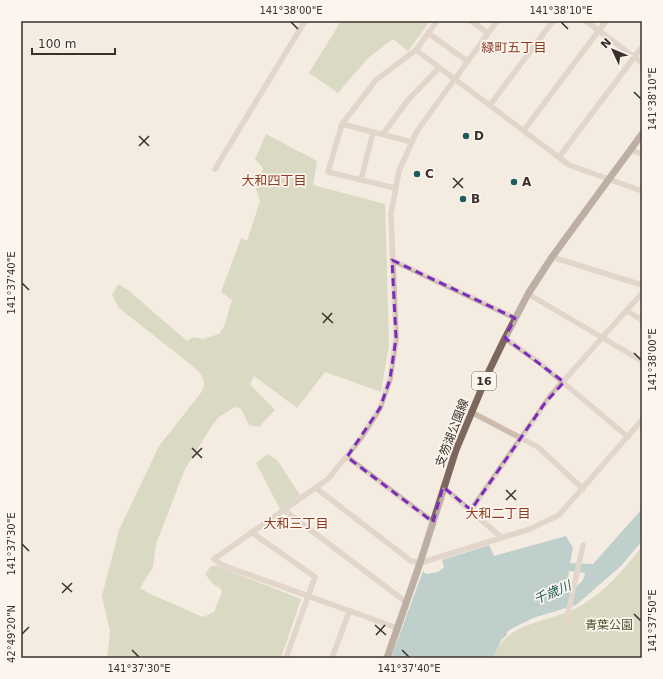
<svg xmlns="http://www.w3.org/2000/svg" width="663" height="679" viewBox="0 0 663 679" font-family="'DejaVu Sans','Noto Sans JP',sans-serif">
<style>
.green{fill:#b8c4a0}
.water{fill:#7fb0b2;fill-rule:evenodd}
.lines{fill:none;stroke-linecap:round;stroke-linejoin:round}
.river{stroke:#7fb0b2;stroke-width:10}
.minor{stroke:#cdbbac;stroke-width:5.5}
.major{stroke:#7d675c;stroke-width:7}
.marked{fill:none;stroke:#7b2cbf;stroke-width:3;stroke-dasharray:8 5;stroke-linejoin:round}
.ticks{fill:none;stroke:#3b302b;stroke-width:1.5}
.poi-dot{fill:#1f5a5e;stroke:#fbf5ee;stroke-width:1.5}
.labels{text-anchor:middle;stroke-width:3.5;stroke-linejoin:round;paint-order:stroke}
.shield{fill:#fbf5ee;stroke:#756b66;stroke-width:1}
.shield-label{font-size:11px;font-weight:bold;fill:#3b302b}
.poi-label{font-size:12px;font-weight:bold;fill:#3b302b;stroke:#fbf5ee;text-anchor:start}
.street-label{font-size:12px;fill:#3b302b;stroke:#fbf5ee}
.park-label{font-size:12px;fill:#4a5a2e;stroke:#fbf5ee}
.neighbourhood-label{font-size:13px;fill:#8c3b22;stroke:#fbf5ee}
.water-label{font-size:13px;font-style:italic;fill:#1f5a5e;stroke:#fbf5ee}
.neatline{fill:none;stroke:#3b302b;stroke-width:1.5}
.ticks-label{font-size:10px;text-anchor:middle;fill:#3b302b}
</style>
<rect width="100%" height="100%" fill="#f4ebe1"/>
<path class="green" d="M341 21C351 21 376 24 383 21H430L408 51 393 39 368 58 338 93 309 73Z
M266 134 317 161 313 185 385 204 389 345 381 392 325 372 297 408 254 376 250 384 275 410 259 427 249 425 241 409 235 407 219 417 211 427 185 469 156 544 153 567 140 588 148 593 203 617 214 612 222 592 220 588 213 584 205 574 211 566H217L301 599 281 658H107L110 632 102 596 119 530 159 446 200 394C207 384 204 377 195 368L119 308 112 295 118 284 128 290 187 341 194 337 203 339 219 334 224 327 232 300 221 292 241 238 247 241 260 201 256 189 263 168 255 159Z
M268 454 277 460 300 495 280 509 256 463Z
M642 547V658H493C506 620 551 623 580 606 605 592 624 569 642 547Z"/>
<path class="water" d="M642 509V541L622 565 576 605 533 618 511 629 489 647 487 658H391L423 571 426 574 438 572 444 567 442 560 489 545 494 556 566 536 573 548 570 563 593 564ZM569 571 585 573C584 586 569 590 558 595L568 580Z"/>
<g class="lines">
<path class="river" d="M487 658 498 636 502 633"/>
<path class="minor" d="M471 21 488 33
M586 21 642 63
M428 33 467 61
M416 50 569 165 642 191
M490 105 553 21
M342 124 412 142
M524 130 606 21
M383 134 408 100 439 68
M631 150 642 154
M559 157 642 47
M215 169 305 21
M361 180 373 132
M395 188 328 172 342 124 376 80 416 50 437 21
M552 257 642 285
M392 260 515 318
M528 294 642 361
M627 311 642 320
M505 338 540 363 628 437
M471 412 538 447 583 489
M347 457 433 522
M443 487 501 537
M316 488 411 561 420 563 530 529 559 515 642 420
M284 510 406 602
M471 510 551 395 642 293
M251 532 315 577 286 658
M565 627 583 545
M397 628 222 565 214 559 328 479 361 438 380 408 390 379 396 338 391 214 399 171 417 131 497 21
M332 658 349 612"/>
<path class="major" d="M387 658 420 563 456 450 489 371 505 338 528 294 552 257 642 134"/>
</g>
<path d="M0 0H663V679H0ZM392 260 515 318 505 338 564 382 545 403 471 510 443 487 433 522 347 457 380 408 390 379 396 338Z" fill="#f4ebe1" fill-opacity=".55" fill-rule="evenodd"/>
<path class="marked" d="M392 260 515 318 505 338 564 382 545 403 471 510 443 487 433 522 347 457 380 408 390 379 396 338Z"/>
<path class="ticks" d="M291 22 298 29M561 22 568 29M634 92 641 99M139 136 149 146M139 146 149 136M453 178 463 188M453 188 463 178M22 283 29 290M322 313 333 323M323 323 332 313M634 353 641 360M192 448 202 458M192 458 202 448M506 490 516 500M506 500 516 490M22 544 29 551M62 583 72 592M62 593 72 583M634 614 641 621M375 625 386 635M22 634 29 627M376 635 385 625M132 650 139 657M402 650 409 657"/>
<g class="poi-dot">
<circle cx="466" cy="136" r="4"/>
<circle cx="417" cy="174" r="4"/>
<circle cx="514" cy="182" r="4"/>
<circle cx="463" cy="199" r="4"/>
</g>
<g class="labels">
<rect class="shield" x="472" y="372" width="24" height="18" rx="3"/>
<g class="shield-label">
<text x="484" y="385">16</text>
</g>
<g class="poi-label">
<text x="474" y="140">D</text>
<text x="425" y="178">C</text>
<text x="522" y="186">A</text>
<text x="471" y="203">B</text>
</g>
<g class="street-label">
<text transform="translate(452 433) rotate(-69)" y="4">支笏湖公園線</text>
</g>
<g class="park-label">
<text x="609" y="629">青葉公園</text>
</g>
<g class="neighbourhood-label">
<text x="514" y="52">緑町五丁目</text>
<text x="274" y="185">大和四丁目</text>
<text x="498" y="518">大和二丁目</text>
<text x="296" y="528">大和三丁目</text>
</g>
<g class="water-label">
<text transform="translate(552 592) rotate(-23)" y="5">千歳川</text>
</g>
</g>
<rect width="663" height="679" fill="none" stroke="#fbf5ee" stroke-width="44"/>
<g transform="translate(613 50) rotate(314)" stroke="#fbf5ee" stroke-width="3" paint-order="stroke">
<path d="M0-3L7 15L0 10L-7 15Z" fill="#3b302b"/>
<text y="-6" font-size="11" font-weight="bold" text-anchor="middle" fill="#3b302b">N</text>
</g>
<path d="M32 48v6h83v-6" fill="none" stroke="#3b302b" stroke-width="2"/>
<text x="38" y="48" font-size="12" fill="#3b302b" stroke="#fbf5ee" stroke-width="3" paint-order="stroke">100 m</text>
<rect x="22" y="22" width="619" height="635" class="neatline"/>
<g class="ticks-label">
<text x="291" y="14">141°38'00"E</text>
<text x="561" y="14">141°38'10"E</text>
<text transform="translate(652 99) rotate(-90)" y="4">141°38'10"E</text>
<text transform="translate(11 283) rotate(-90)" y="4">141°37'40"E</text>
<text transform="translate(652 360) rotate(-90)" y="4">141°38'00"E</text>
<text transform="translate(11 544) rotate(-90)" y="4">141°37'30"E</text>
<text transform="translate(652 621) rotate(-90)" y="4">141°37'50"E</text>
<text transform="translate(11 634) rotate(-90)" y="4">42°49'20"N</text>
<text x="139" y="672">141°37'30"E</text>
<text x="409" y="672">141°37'40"E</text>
</g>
</svg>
